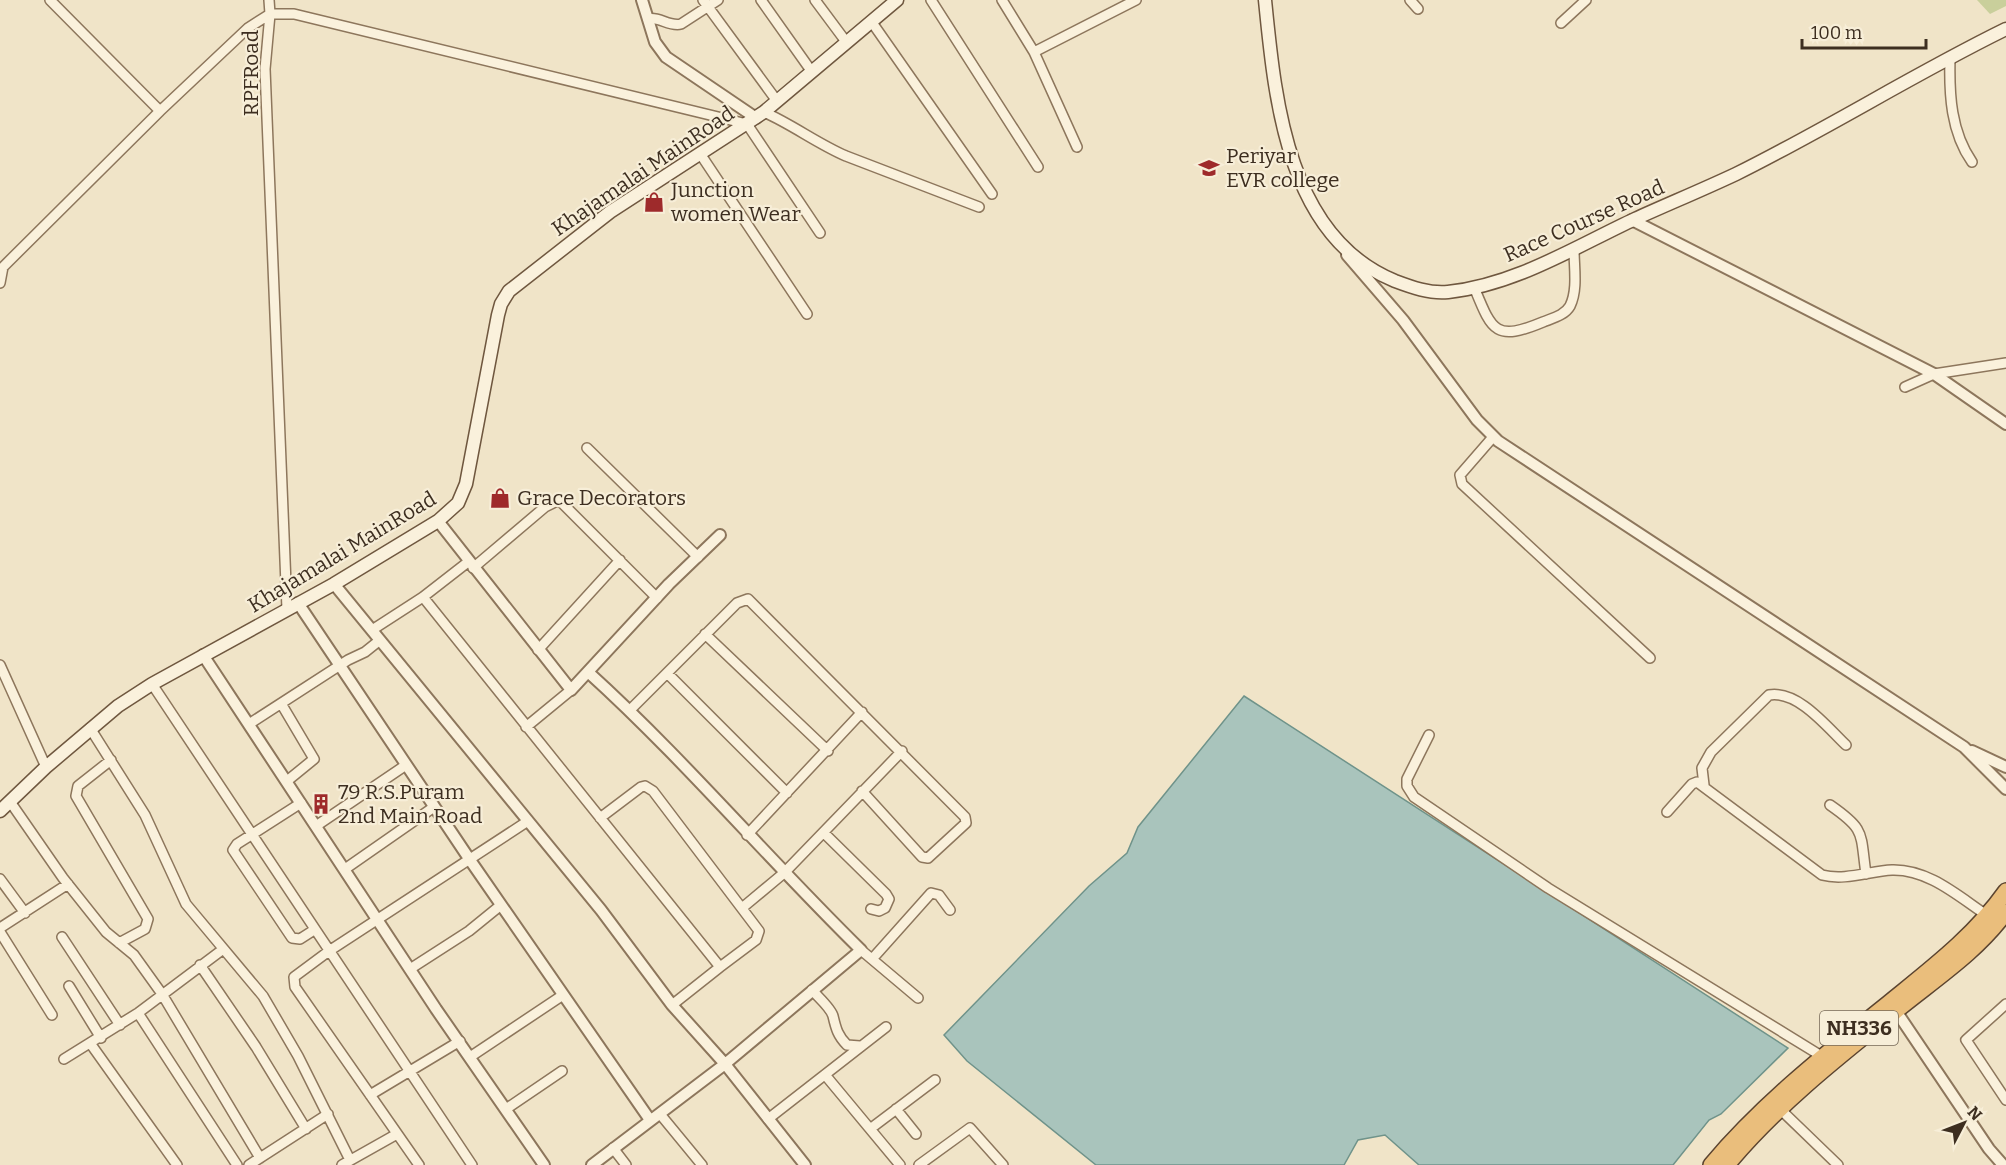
<svg xmlns="http://www.w3.org/2000/svg" width="2006" height="1165" viewBox="0 0 2006 1165" font-family="Bitter,serif">
<style>
.green{fill:#c9cf9b}
.water{fill:#a9c4bc;stroke:#6f938a;stroke-width:1.5}
.lines{fill:none;stroke-linecap:round;stroke-linejoin:round}
.minor-casing{stroke:#8d765c;stroke-width:12}
.tertiary-casing{stroke:#8d765c;stroke-width:14}
.secondary-casing{stroke:#6f573f;stroke-width:15}
.trunk-casing{stroke:#5b4430;stroke-width:18}
.minor{stroke:#faf1dc;stroke-width:9}
.tertiary{stroke:#faf1dc;stroke-width:10}
.secondary{stroke:#faf1dc;stroke-width:12}
.trunk{stroke:#eabe7c;stroke-width:15}
.labels{text-anchor:middle;stroke-width:4.5;stroke-linejoin:round;paint-order:stroke}
.shield{fill:#f7eed8;stroke:#756857;stroke-width:1.5}
.shield-label{font-size:20px;font-weight:bold;fill:#3d2e20}
.street-label{font-size:21px;fill:#3d2e20;stroke:#f7eed8}
.poi-label{font-size:21px;fill:#3d2e20;stroke:#f7eed8;text-anchor:start}
</style>
<rect width="100%" height="100%" fill="#f0e4c8"/>
<path class="green" d="M1977 0H2006V6L1990 14Z"/>
<path class="water" d="M1244 696 1788 1048 1721 1114 1709 1120 1673 1165H1419L1385 1135 1358 1140 1344 1165H1096L967 1061 944 1035 1089 886 1127 853 1138 827Z"/>
<g class="lines">
<g class="minor-casing">
<path id="minor" d="M50 0 160 111
M703 0 777 101
M761 0 812 72
M815 0 847 43
M931 0 1038 167
M1002 0 1034 52 1077 147
M1410 0 1418 9
M648 19C659 16 669 27 681 24L718 0
M871 21 992 194
M1561 23 1586 0
M1034 52 1136 0
M1950 58C1949 95 1951 132 1972 162
M764 112C793 125 818 144 846 156L979 207
M701 155 807 314
M0 283 3 267 160 111 248 28 270 14 269 0
M1474 287C1492 331 1495 342 1543 322 1553 318 1565 315 1570 306 1578 290 1574 267 1574 250
M1905 387 1934 374 2006 363
M1493 437 1460 475 1462 484 1650 658
M587 448 698 557
M473 568 545 507 557 501 562 503 657 598
M423 597 720 967 672 1005
M287 609 265 69 270 14H294L747 124 820 233
M372 630 423 597 468 562
M705 634 828 751
M538 650 620 560
M0 665 46 767
M667 673 787 793
M152 684 472 1165
M282 705 314 759 287 781
M630 710 737 603 748 599 965 817 966 823 928 858 922 857 862 791
M249 724 348 660 365 652 380 640
M526 727 571 690
M90 728 145 815 186 904 263 996 298 1056 350 1160
M1429 735 1407 779V786L1414 797 1548 888 1823 1057
M111 760 78 786 76 796 148 919 145 929 119 943
M1704 785 1702 768 1711 752 1769 695C1798 690 1827 727 1846 745
M11 803 63 878 106 932 134 955 162 994 260 1158
M301 803 237 844 233 850 292 938 300 939 314 930
M1830 805C1866 830 1860 832 1866 874
M1667 812 1692 784 1697 782 1822 875C1845 881 1870 871 1892 870 1929 869 1959 897 1988 916
M600 818 641 787 645 786 653 791 759 931 756 940 720 967
M316 826 406 765
M824 833 886 894 889 899 885 908 879 911 871 909
M747 835 862 712
M345 869 434 807
M0 879 25 913
M742 908 784 873 902 751
M0 928 68 884
M0 932 52 1015
M62 937 120 1025
M861 950 918 998
M873 958 931 893 939 895 950 910
M200 965 256 1047 306 1129
M410 969 469 931 501 905
M69 986 101 1038
M812 990C818 997 831 1008 833 1016 836 1029 838 1036 847 1045L860 1046
M2006 1004 1966 1040 2006 1100
M138 1013 237 1165
M90 1043 177 1165
M470 1057 563 995
M64 1059 138 1013 222 950
M826 1076 900 1165
M370 1095 460 1041
M506 1109 562 1071
M896 1109 916 1134
M1781 1110 1838 1165
M660 1114 702 1165
M768 1119 886 1027
M870 1129 935 1080
M613 1148 626 1165
M249 1165 328 1114
M342 1165 397 1134
M419 1165 295 987 294 977 329 951 528 821
M919 1165 970 1128 1003 1165"/>
</g>
<g class="tertiary-casing">
<path id="tertiary" d="M642 0 655 42 666 57 756 118
M1632 220 1934 374 2006 424
M1347 255 1403 320 1477 420 1498 441 1964 747 2006 789
M438 521 571 690 669 584 720 535
M334 584 601 910 672 1005 725 1064 592 1165
M298 603 470 860 650 1120
M203 655 436 1009 544 1165
M588 672C684 759 768 859 861 950L725 1064 805 1165
M1972 751 2006 767
M1892 1005 1989 1149 2003 1165"/>
</g>
<g class="secondary-casing">
<path id="secondary" d="M1265 0C1275 100 1287 237 1395 281 1411 287 1430 294 1448 292 1515 285 1575 247 1635 219 1668 204 1702 190 1736 174 1827 129 1914 74 2006 29
M0 811 46 767 118 706 152 684 334 584 438 521 458 503 466 484 498 315 501 304 509 291 610 212 764 112 897 0"/>
</g>
<g class="trunk-casing">
<path id="trunk" d="M1711 1165C1763 1103 1828 1052 1890 1002 1933 967 1974 936 2006 891
M1727 1165C1775 1107 1838 1057 1897 1010 1935 979 1977 952 2006 912"/>
</g>
<use href="#minor" class="minor"/>
<use href="#tertiary" class="tertiary"/>
<use href="#secondary" class="secondary"/>
<use href="#trunk" class="trunk"/>
</g>
<defs>
<g id="university-bare" transform="scale(1.62)"><path d="M0-5L7-2L0 1L-7-2ZM-4 1L0 2.5L4 1V4Q0 6-4 4Z" fill="#9e2a2b" stroke="#f7eed8" stroke-width="2.5" paint-order="stroke"/></g>
<g id="shop-bare" transform="scale(1.62)"><path d="M-5-2.5h2.3a2.7 3.5 0 0 1 5.4 0H5L5.5 6h-11ZM-1.5-2.5h3a1.5 2.3 0 0 0-3 0Z" fill="#9e2a2b" stroke="#f7eed8" stroke-width="2.5" paint-order="stroke"/></g>
<g id="building-bare" transform="scale(1.62)"><path d="M-4-6H4V6H1V3H-1V6H-4ZM-2.5-4.3h1.7v1.8h-1.7ZM.8-4.3h1.7v1.8H.8ZM-2.5-1h1.7V.8h-1.7ZM.8-1h1.7V.8H.8Z" fill="#9e2a2b" stroke="#f7eed8" stroke-width="2.5" paint-order="stroke"/></g>
</defs>
<g fill-rule="evenodd">
<use href="#university-bare" x="1209" y="168"/>
<use href="#shop-bare" x="654" y="202"/>
<use href="#shop-bare" x="500" y="498"/>
<use href="#building-bare" x="321" y="804"/>
</g>
<g class="labels">
<rect class="shield" x="1820" y="1011" width="78" height="34" rx="4.5"/>
<g class="shield-label">
<text x="1859" y="1035">NH336</text>
</g>
<g class="street-label">
<text transform="translate(251 73) rotate(-90)" y="7">RPFRoad</text>
<text transform="translate(643 171) rotate(-34)" y="7">Khajamalai MainRoad</text>
<text transform="translate(1584 221) rotate(-24)" y="7">Race Course Road</text>
<text transform="translate(342 552) rotate(-31)" y="7">Khajamalai MainRoad</text>
</g>
<g class="poi-label">
<text x="1226" y="163">Periyar<tspan x="1226" dy="24">EVR college</tspan></text>
<text x="671" y="197">Junction<tspan x="671" dy="24">women Wear</tspan></text>
<text x="517" y="505">Grace Decorators</text>
<text x="338" y="799">79 R.S.Puram<tspan x="338" dy="24">2nd Main Road</tspan></text>
</g>
</g>
<g transform="translate(1964 1123) rotate(48)" stroke="#f7eed8" stroke-width="4.5" paint-order="stroke">
<path d="M0-4.5L10 22L0 15L-10 22Z" fill="#3d2e20"/>
<text y="-9" font-size="16" font-weight="bold" text-anchor="middle" fill="#3d2e20">N</text>
</g>
<path d="M1802 39v9h124v-9" fill="none" stroke="#3d2e20" stroke-width="3"/>
<text x="1811" y="39" font-size="18" fill="#3d2e20" stroke="#f7eed8" stroke-width="4.5" paint-order="stroke">100 m</text>
</svg>
